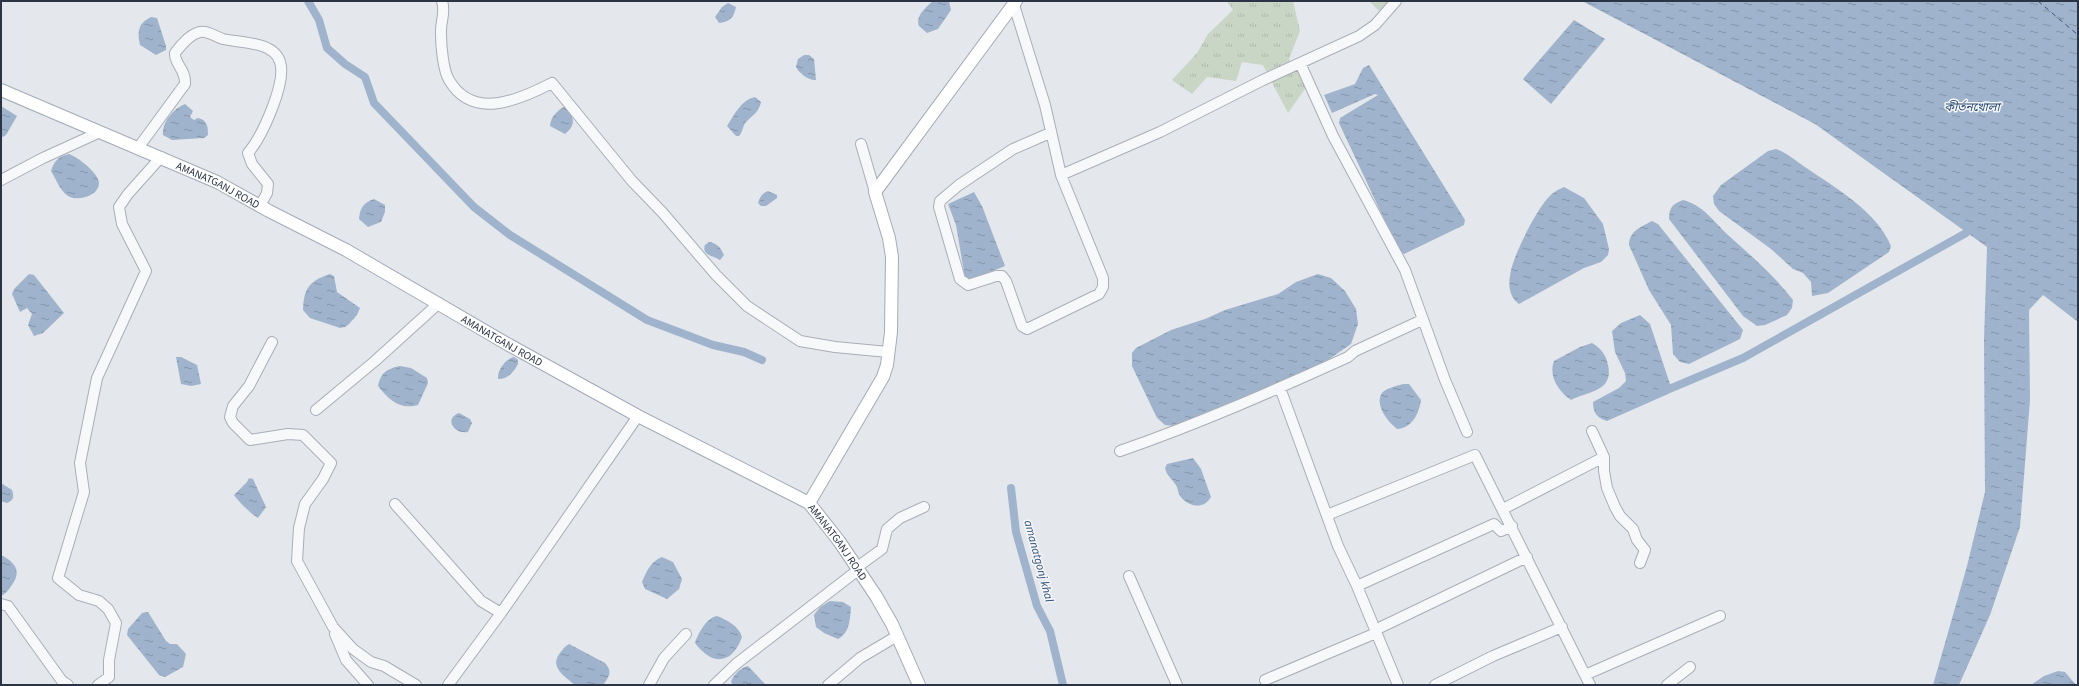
<svg xmlns="http://www.w3.org/2000/svg" width="2079" height="686" viewBox="0 0 2079 686" font-family="'Source Sans 3','Noto Sans Bengali',sans-serif">
<style>
.grass{fill:#c9d6c5}
.park{fill:url(#park-tufts)}
.water{fill:url(#water-ripples)}
.lines{fill:none;stroke-linecap:round;stroke-linejoin:round}
.canal{stroke:#9fb4cc;stroke-width:8}
.ferry{stroke:#34527a;stroke-width:1;stroke-dasharray:5 4;stroke-linecap:butt}
.minor-casing{stroke:#a9aeb7;stroke-width:12}
.major-casing{stroke:#a3abb8;stroke-width:14}
.minor{stroke:#f7f8fa;stroke-width:10}
.major{stroke:#fff;stroke-width:12}
.labels{text-anchor:middle;stroke-width:3;stroke-linejoin:round;paint-order:stroke}
.street-label{font-size:11px;fill:#2b3445;stroke:#f4f6f9}
.water-label{font-size:12px;font-style:italic;fill:#34527a;stroke:#f4f6f9}
</style>
<defs>
<pattern id="park-tufts" width="24" height="20" patternUnits="userSpaceOnUse"><rect width="24" height="20" fill="#c9d6c5"/><path d="M3 7l-1-3M5 7V3M7 7l1-3M15 17l-1-3M17 17v-4M19 17l1-3" fill="none" stroke="#adb8ab"/></pattern>
<pattern id="water-ripples" width="26" height="14" patternUnits="userSpaceOnUse"><rect width="26" height="14" fill="#9fb4cc"/><path d="M2 4q2-2 4 0t4 0M15 11q2-2 4 0t4 0" fill="none" stroke="#8293a7"/></pattern>
</defs>
<rect width="100%" height="100%" fill="#e4e7ec"/>
<path class="grass" d="M1369 1H1398L1385 17Z"/>
<path class="park" d="M1227 1H1293L1300 31 1289 59 1307 86 1288 113 1263 65 1242 62 1236 81 1207 77 1192 94 1172 80 1197 53 1208 34 1233 10Z"/>
<path class="water" d="M933 1H949L951 10 938 29 927 33 919 26C915 16 926 7 933 1Z
M1582 1H2078V322L2043 295 2029 310 2030 400 2020 527 1990 615 1959 685H1933L1967 566 1985 492 1984 340 1987 247 1815 124Z
M728 3 736 7C734 17 730 22 719 23L715 17 722 7Z
M151 17 157 18 166 46V50L156 55 140 45C137 32 138 23 151 17Z
M1574 20 1605 39 1551 104 1523 79Z
M804 55H809L814 59 816 80C809 81 799 73 796 67L798 59Z
M1369 65 1465 220 1464 225 1404 254 1398 249 1339 123 1340 118 1378 95 1375 94 1332 113 1324 95 1355 84 1363 68Z
M755 97 761 102C759 112 753 115 746 122 742 127 743 132 739 136H736L727 126C735 114 741 100 755 97Z
M185 104 193 111 190 117 194 120 198 118C207 120 208 126 208 135L204 138 172 140 163 135C162 122 173 109 185 104Z
M1 106 17 116 6 135 1 138Z
M565 106C574 116 577 125 565 134L550 126C551 116 557 111 565 106Z
M1776 149C1786 152 1796 161 1805 167 1834 187 1877 211 1891 246L1889 252 1828 293 1812 296 1811 282 1803 273 1793 269 1771 249 1719 211 1714 204 1713 196 1721 185 1768 151Z
M69 154C78 157 100 174 99 184 98 196 77 202 68 196 60 191 56 179 51 171 54 161 59 156 69 154Z
M1564 187 1584 198 1603 224 1609 249 1608 255 1601 262 1584 268 1519 304C1510 298 1508 286 1510 276 1512 257 1535 213 1547 199 1552 193 1557 190 1564 187Z
M768 191 777 195V198L766 206H761L758 203C760 197 762 193 768 191Z
M974 192 982 206 1005 266 970 280 965 278 956 225 948 204Z
M374 199 385 205V212L381 222 368 227 359 219C360 208 363 203 374 199Z
M1683 200C1703 205 1714 222 1728 235 1751 256 1774 275 1793 300L1792 308 1787 315 1765 325 1757 326 1743 316 1669 219C1669 207 1673 204 1683 200Z
M1652 221 1658 224 1743 330 1740 339 1689 364 1680 362 1673 354 1671 325 1649 290 1629 245C1629 231 1641 227 1652 221Z
M709 242C717 243 721 248 724 255L720 260C714 256 701 255 705 245Z
M29 274 34 275 64 313 43 333 34 336 28 325 32 314 27 308 20 312 12 294 14 289Z
M330 274 334 276 337 292 360 308 357 315 349 324 345 327 340 328 310 318 303 310C304 288 309 281 330 274Z
M1318 274 1331 278 1345 291 1356 309 1358 324 1351 344 1322 364 1216 411 1174 426 1165 425 1157 418 1132 366V353L1136 348 1171 330 1205 319 1225 310 1278 294 1296 282Z
M1640 315 1650 324 1672 390 1668 394 1607 421C1597 418 1593 413 1593 402L1619 388 1626 381 1625 373 1615 352 1612 331 1621 323Z
M1592 343C1601 348 1606 355 1608 365 1614 391 1589 391 1571 400 1559 392 1548 376 1554 361L1580 347Z
M176 357H181L197 365 201 384 191 386 181 384Z
M514 357 518 360V364C514 372 508 379 498 379 497 371 505 359 514 357Z
M400 366 411 368 427 378 428 383 418 405C400 410 389 400 378 386 381 372 387 369 400 366Z
M1403 384H1409L1421 400C1419 414 1412 428 1397 429 1388 422 1374 405 1382 393 1386 388 1397 386 1403 384Z
M459 413 470 419 472 423 468 432C455 435 443 419 459 413Z
M1193 458 1201 469 1211 497C1204 510 1188 507 1180 496 1178 493 1178 490 1177 487 1173 479 1167 477 1165 468L1167 464Z
M249 478 253 479 266 507 258 518C252 515 238 501 234 495L247 482Z
M1 483 12 490C14 497 14 500 7 503L1 501Z
M1 555C15 562 22 571 12 585 9 589 6 594 1 596Z
M662 557 673 562 682 579 679 589 667 599 645 589 642 582C646 572 651 561 662 557Z
M830 601 843 602 851 607C850 619 850 633 838 639L824 633 816 627 814 615 820 607Z
M148 612 166 641 170 644H177L186 654 183 667 165 677 159 675 127 635 128 629 142 613Z
M717 616C727 620 739 626 742 637 732 665 712 666 695 643 698 634 706 618 717 616Z
M569 644 605 663C613 672 609 677 603 685H575C564 676 549 667 560 653 563 649 565 646 569 644Z
M748 666 766 685H733L731 682C733 675 740 668 748 666Z
M2058 671 2065 672 2076 685H2031L2044 676Z"/>
<g class="lines">
<path class="canal" d="M308 1 319 20 327 48 345 64 365 77 374 103 474 207 510 235 647 320 713 345 744 352 762 360
M1662 392 1743 358 1966 233
M1011 488 1016 532 1037 606 1050 631 1063 685"/>
<path class="ferry" d="M2038 1 2078 35"/>
<g class="minor-casing">
<path id="minor" d="M442 1C446 13 440 22 441 34 441 45 443 70 449 80 473 121 519 100 552 83L632 181 662 212 716 275 747 306 800 341 835 347 888 352
M1014 5 1045 105 1061 175 1103 278V287L1099 294 1027 329 1022 326 1006 281 1002 276H996L968 285 960 279 939 207 940 201 959 185 1013 149 1050 133
M1300 63 1333 136 1405 270 1445 380 1467 432
M861 144 875 192
M138 148 185 84C186 69 174 64 175 53 181 45 190 34 200 32 207 30 216 37 223 39 240 43 274 41 280 62 287 82 262 137 248 153L252 164 268 184 267 193 260 206
M1061 175 1160 132 1263 80 1359 36 1375 25 1396 1
M1 180 43 158 100 132
M272 342 249 386 233 406 230 417 233 423 250 440 288 434 303 435 331 463 323 479 305 504 299 528 297 561 333 627 353 649 371 662 384 666 416 685
M1280 388 1338 546 1357 586 1398 685
M316 410 375 361 439 303
M1592 431 1604 457V471L1607 488 1615 507 1620 516 1633 529 1637 540 1645 550 1640 563
M1120 451C1198 424 1273 391 1348 357L1355 351 1422 320
M395 504 481 601 501 613
M1503 509 1604 457
M1327 515 1475 455 1590 685
M856 568 882 549 887 529 900 518 924 507
M1129 576 1177 685
M1357 586 1494 524 1501 531 1512 526
M1 604 8 606 62 681 68 685
M1375 630 1527 557
M335 634 346 660 368 685
M1585 675 1720 616
M1265 680 1376 633
M98 685 109 677V660L116 623 108 609 99 601 79 595 58 578 84 492 80 463 97 378 146 271 122 224 119 207 128 194 161 157
M448 685 501 613 638 416
M649 685 664 658 686 634
M714 685 736 664 858 570
M828 685 860 658 897 636
M1435 685 1493 656 1562 627
M1667 685 1690 667"/>
</g>
<g class="major-casing">
<g id="major">
<path id="s1" d="M1 90 217 182 269 211 346 250 509 345 638 416 809 503 839 541 876 596 892 624 919 685"/>
<path d="M809 503 883 377 887 365 891 332 892 257 889 238 875 192 1016 1"/>
</g>
</g>
<use href="#minor" class="minor"/>
<use href="#major" class="major"/>
</g>
<g class="labels">
<g class="street-label">
<text dy="4" stroke="none"><textPath href="#s1" startOffset="237">AMANATGANJ ROAD</textPath></text>
<text dy="4" stroke="none"><textPath href="#s1" startOffset="561">AMANATGANJ ROAD</textPath></text>
<text dy="4" stroke="none"><textPath href="#s1" startOffset="957">AMANATGANJ ROAD</textPath></text>
</g>
<g class="water-label">
<text x="1972" y="111">কীর্তনখোলা</text>
<text transform="translate(1039 561) rotate(75)" y="4">amanatgonj khal</text>
</g>
</g>
<rect width="2079" height="686" fill="none" stroke="#2b3445" stroke-width="4"/>
</svg>
